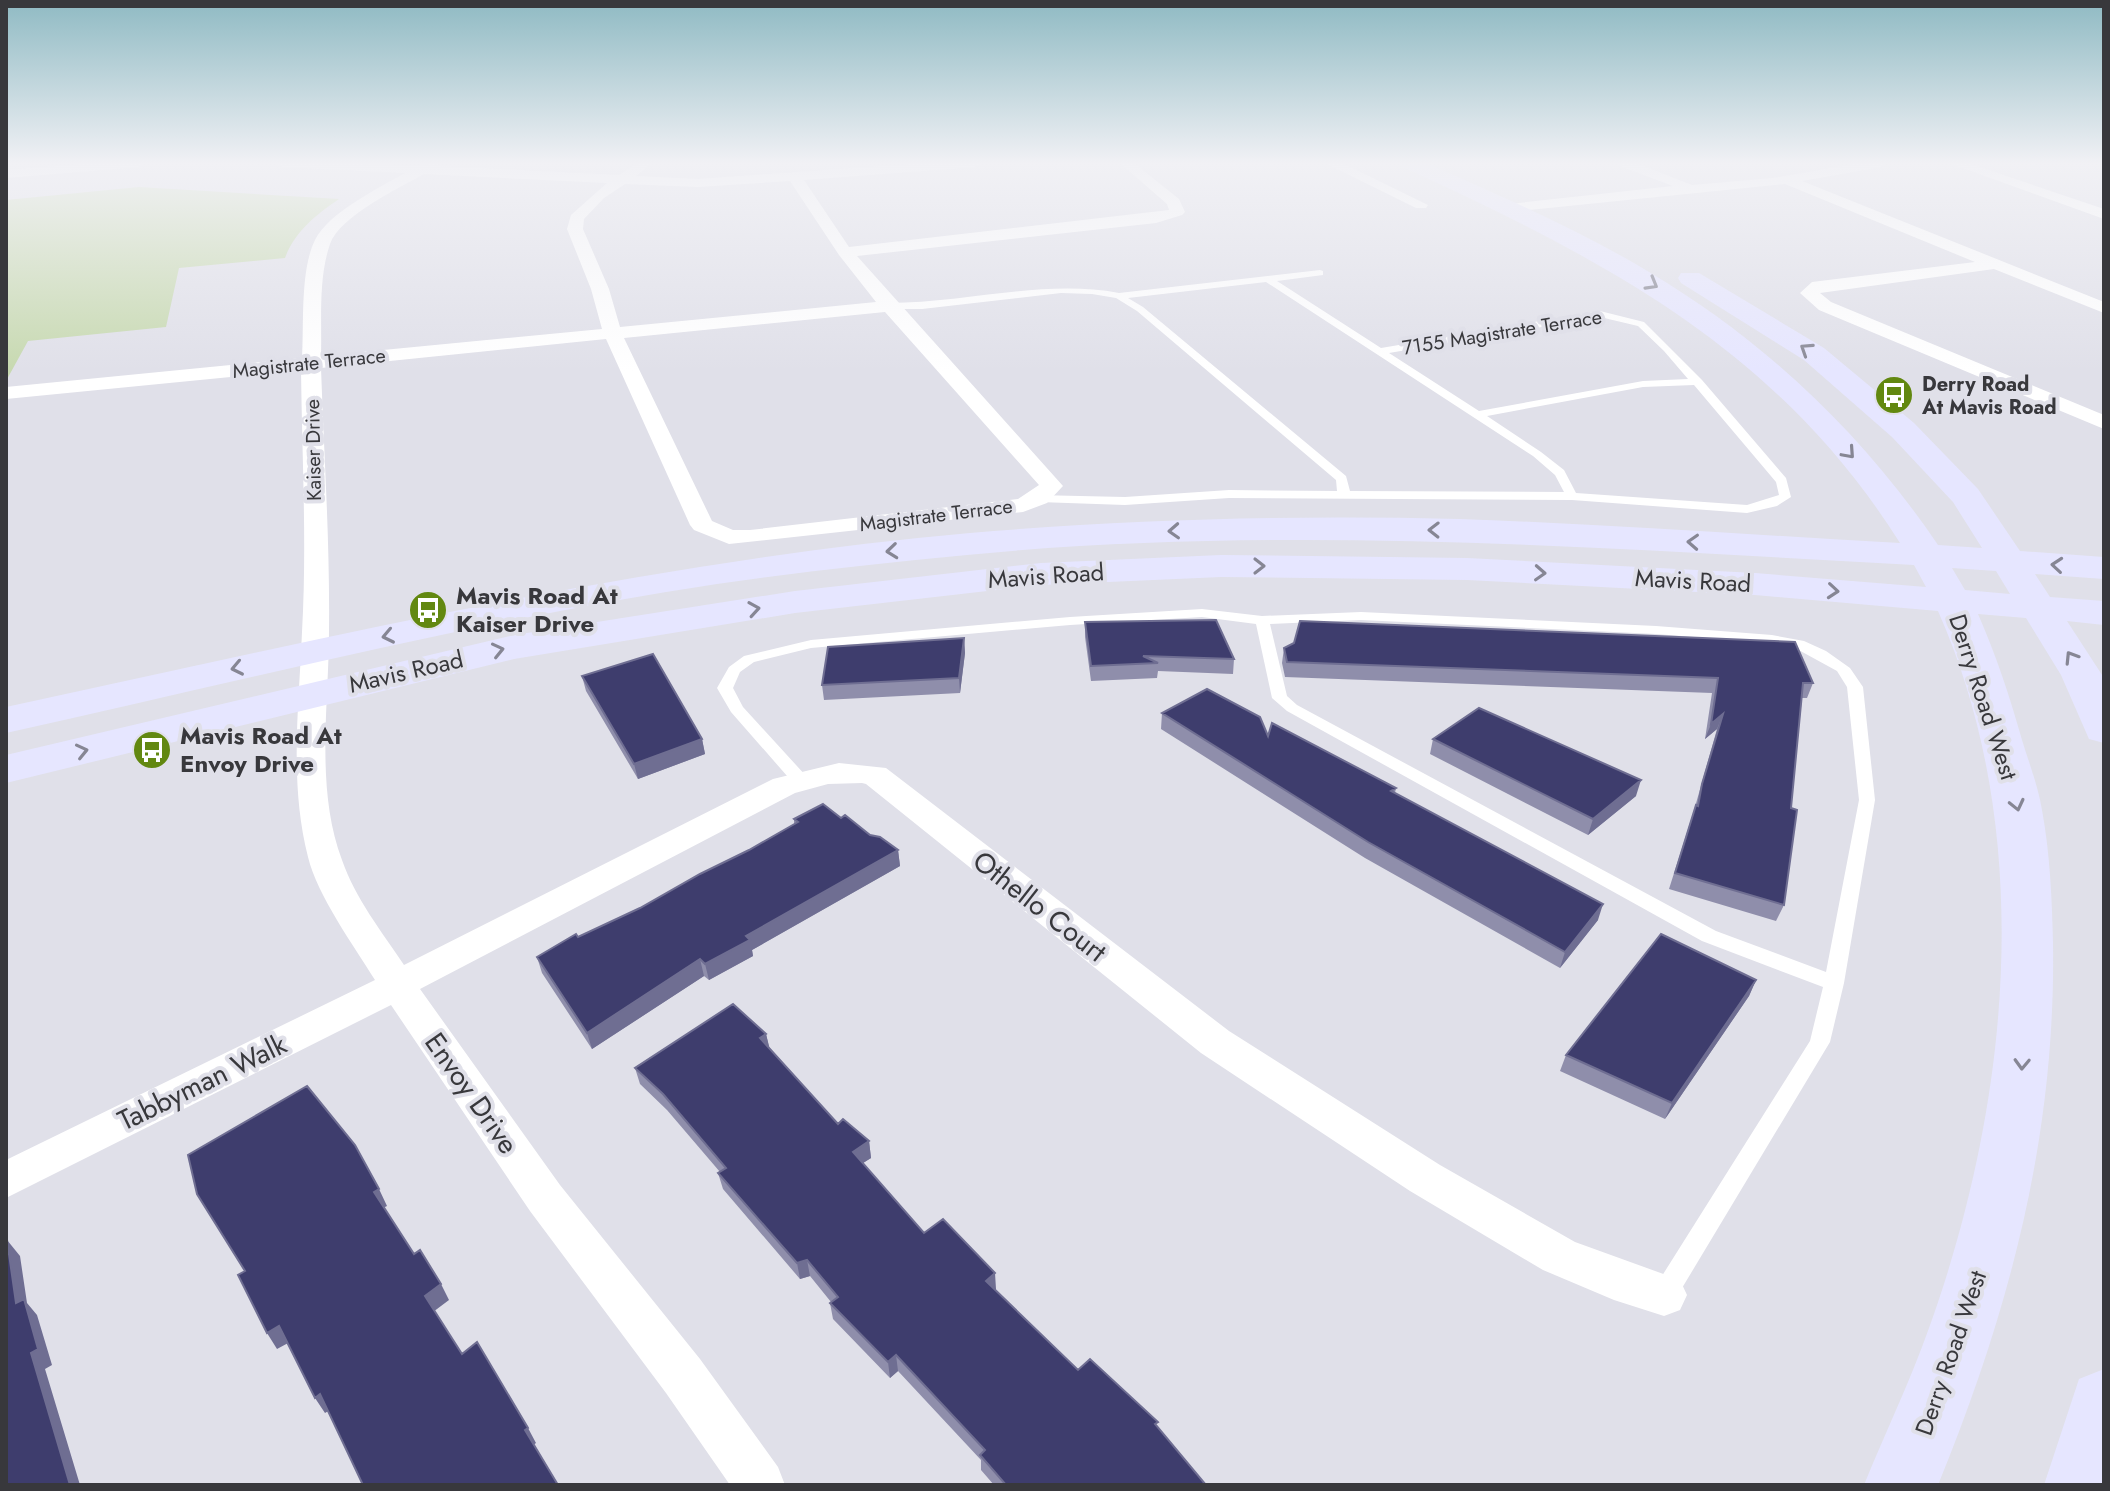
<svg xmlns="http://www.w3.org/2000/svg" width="2110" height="1491" viewBox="0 0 2110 1491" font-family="Jost,sans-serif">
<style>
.green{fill:#c7d9b0}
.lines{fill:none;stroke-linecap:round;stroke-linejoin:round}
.lane{fill:#fff;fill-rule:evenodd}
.street{fill:#fff;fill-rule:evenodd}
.secondary{fill:#e6e6ff;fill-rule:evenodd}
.wall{fill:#8f8eab}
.shaded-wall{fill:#6f6e92}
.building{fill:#3e3d6d;stroke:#6f6e92;stroke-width:2}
.oneway{stroke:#868694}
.labels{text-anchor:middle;stroke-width:8;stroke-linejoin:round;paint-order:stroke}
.far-street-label{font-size:20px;fill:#38383c;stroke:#e0e0e9}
.far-poi-label{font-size:20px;font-weight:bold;fill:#38383c;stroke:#e0e0e9;text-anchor:start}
.street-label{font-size:24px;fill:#38383c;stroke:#e0e0e9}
.poi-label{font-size:24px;font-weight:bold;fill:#38383c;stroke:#e0e0e9;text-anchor:start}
.near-street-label{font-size:28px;fill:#38383c;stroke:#e0e0e9}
</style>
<rect width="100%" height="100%" fill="#e0e0e9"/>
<path class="green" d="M139 187 339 199C316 215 295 231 285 258L179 268 166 327 28 341 6 381V200Z"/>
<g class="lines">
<path class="lane" d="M1320 270 1323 271V275L1277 281 1381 348 1600 311 1644 322 1702 380 1786 478 1791 497 1777 506 1747 513 1572 500 1229 498 1125 505 1039 502 1033 498 1035 495 1125 497 1229 490 1337 491 1336 480 1137 311 1116 298 1092 294 1061 293 922 309H889L884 306 889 303C966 303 1043 279 1119 293ZM1266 282 1533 456 1555 475 1564 492 1350 491 1346 476 1143 307 1128 298ZM1600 317 1638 326 1664 351 1688 379 1643 381 1479 411 1389 353ZM1694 385 1776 482 1779 495 1747 505 1576 493 1564 470 1541 452 1487 416 1643 387Z
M1202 609 1262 616 1361 612 1656 626 1772 635 1804 641 1826 651 1850 668 1863 687 1875 800 1844 983 1830 1042 1673 1303 1664 1306 1655 1303 1652 1295 1655 1287 1810 1041 1823 987 1702 941 1287 711 1272 698 1256 624 1202 617 1070 625 811 648 754 662 740 672 733 688 743 707 807 777 809 781 807 785H795L731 712 717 688 729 667 744 656 811 640 1070 617ZM1361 620 1656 634 1772 643 1795 648 1837 671 1847 687 1859 800 1826 972 1716 931 1297 705 1287 696 1270 624Z"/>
<path class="street" d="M95 163H146L139 167 6 178V170Z
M275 163 419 165 439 163 437 166 619 175 638 163H652L636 176 698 179 925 163H982L975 167 804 180 849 247 1169 210 1167 204 1120 163H1134L1179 199 1185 212 1182 215 1156 223 857 256 1063 486 1047 503 1023 512 729 544 694 530 690 525 606 339 321 368C324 455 330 543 329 630 329 705 315 788 342 860 355 898 382 932 404 965L773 779 839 763 886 768 1229 1031 1440 1165 1575 1242 1680 1280 1687 1295 1680 1310 1664 1316 1614 1300 1543 1270 1410 1191 1201 1053 866 784 862 783 828 784 795 793 420 989 560 1185 700 1359 778 1467 785 1485H730L666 1393 530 1211 391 1005 6 1198V1160L375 980C354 946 317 895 308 857 289 782 299 707 302 632 307 545 302 457 301 370L6 399V387L302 358C304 325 300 270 315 240 329 212 379 188 405 173L282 167ZM424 174 607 183 571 215 567 229 591 289 602 329 321 356C322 320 318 279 330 244 340 216 399 188 424 174ZM790 181 839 255 876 302 620 327 609 289 583 229 584 219 604 198 625 184 698 187ZM885 312 1039 485 1018 499 750 530H733L712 521 624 338Z
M1325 163H1342L1428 205 1426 208H1416Z
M1619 163H1636L1692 185 1773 178 1860 163H1887L1881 167 1802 181 2104 302V313L1994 269 1820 293 1831 302 2104 415V429L1819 310 1800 293 1812 282 1975 262 1785 184 1509 212 1502 208 1509 204 1673 186 1620 166Z
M1949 163H1968L2104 209V219Z"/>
<path class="secondary" d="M1400 163H1426C1501 196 1578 229 1649 272 1764 340 1863 434 1938 545L1982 548 1953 502 1892 437 1804 360 1681 283 1678 278 1681 273H1699L1824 348 1914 423 1978 489 2020 551 2104 557V579L2035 574 2050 597 2104 601V625L2067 621 2104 678V743L2089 739 2061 675 2026 618 1978 614C1996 655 2010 697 2022 740 2029 763 2038 786 2042 810 2050 853 2052 899 2053 943 2056 1135 2010 1309 1938 1485H1864C1885 1433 1910 1382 1929 1328 2010 1103 2037 834 1938 611L1755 595 1467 580 1221 577 1041 585 795 613 514 659 6 783V755L514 635 795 591 1041 563 1221 555 1467 558 1755 573 1926 587 1914 565C1598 548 1282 524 967 555 883 563 799 572 717 584 478 620 242 681 6 733V707C325 638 643 562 970 533 1132 519 1296 515 1459 519 1606 524 1753 535 1900 543 1777 348 1604 260 1403 167ZM1952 568 1996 571 2010 594 1965 590Z
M2104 1369V1485H2044L2079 1379Z"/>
</g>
<path class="wall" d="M1085 622 1234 659 1233 674 1158 671 1157 678 1091 681 1085 637Z
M964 638 965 653 960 693 824 700 822 685Z
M1284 648 1813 683 1807 698H1802L1791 808 1784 905 1776 921 1669 889 1695 807 1717 729 1705 739 1712 693 1285 677 1282 663Z
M582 676 702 739 705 754 638 779 586 691Z
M1162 713 1268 736 1396 788 1395 793 1598 920 1560 968 1365 858 1161 729Z
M1433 739 1636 796 1588 835 1430 754Z
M841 818 898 850 900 866 752 950 753 956 709 980 704 976 592 1049 542 973 537 957 640 908 749 850 794 824V819Z
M1756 980 1749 996 1665 1119 1560 1071 1566 1055Z
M766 1034 769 1047 838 1124 869 1141 871 1158 863 1163 924 1233 996 1289 995 1290 1078 1370 1157 1427 1206 1485H994L981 1470V1460L898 1371 890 1378 833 1319 830 1303 831 1302 810 1276 800 1279 723 1189 718 1173 720 1172 667 1110 640 1084 635 1068Z"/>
<path class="shaded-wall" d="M964 638 965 653 960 693 959 678Z
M1723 714 1717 729 1705 739 1711 724Z
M702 739 705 754 638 779 634 764Z
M1641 780 1636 796 1588 835 1593 819Z
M898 850 900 866 752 950 753 956 709 980 705 964 746 936Z
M1603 904 1598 920 1560 968 1565 952Z
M700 959 704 976 592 1049 587 1033Z
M1756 980 1749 996 1665 1119 1672 1103Z
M766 1034 770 1050 760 1038Z
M869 1141 871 1158 855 1168 853 1152Z
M379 1189 387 1206 383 1208 374 1192Z
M7 1240 20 1256 27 1303 37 1315 52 1365 45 1369 80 1485H70L16 1303Z
M807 1260 810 1276 800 1279 797 1263Z
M995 1273 996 1289 986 1297V1281Z
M441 1284 449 1300 433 1312 425 1296Z
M279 1326 290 1342 277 1349 267 1333Z
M896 1355 898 1371 890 1378 888 1362Z
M320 1394 330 1410 325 1413 315 1398Z
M528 1428 536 1443 532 1446 525 1430Z"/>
<path class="building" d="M1216 620 1234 659 1143 656 1158 663 1091 666 1085 622Z
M1300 621 1795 642 1813 683H1803L1791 808 1797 810 1784 905 1675 873 1696 805 1698 806 1702 784 1723 714 1711 724 1718 678 1287 662 1284 648 1294 643Z
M964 638 959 678 822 685 828 647Z
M653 654 702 739 634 764 582 676Z
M1207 689 1260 717 1268 736 1272 723 1396 788 1391 791 1603 904 1565 952 1368 842 1162 713Z
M1479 708 1641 780 1593 819 1433 739Z
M823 804 841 818 845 815 870 835 880 837 898 850 746 936 750 940 705 964 700 959 587 1033 537 957 576 934 578 937 640 908 700 874 749 850 798 822 794 819Z
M1661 934 1756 980 1672 1103 1566 1055Z
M733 1004 766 1034 760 1038 838 1124 843 1119 869 1141 853 1152 924 1233 943 1219 995 1273 986 1281 1078 1370 1090 1359 1158 1422 1155 1424 1206 1485H1006L980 1455 985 1450 896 1355 888 1362 830 1303 838 1297 807 1260 797 1263 718 1173 726 1168 663 1094 635 1068Z
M307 1086 355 1145 379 1189 374 1192 414 1254 420 1250 441 1284 425 1296 462 1354 477 1342 528 1428 525 1430 558 1485H363L320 1394 315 1398 279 1326 267 1333 238 1275 245 1271 197 1194 188 1155Z
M7 1240 16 1303 24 1299 38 1349 31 1353 70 1485H6Z"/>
<defs><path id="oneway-chevron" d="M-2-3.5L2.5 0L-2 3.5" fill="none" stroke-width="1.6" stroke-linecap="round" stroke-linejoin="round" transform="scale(2)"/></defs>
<g class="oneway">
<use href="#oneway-chevron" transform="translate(1652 284) rotate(30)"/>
<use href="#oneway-chevron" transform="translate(1806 349) rotate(-147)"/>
<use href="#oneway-chevron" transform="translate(1849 453) rotate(48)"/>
<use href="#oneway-chevron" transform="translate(1434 530) rotate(-179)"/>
<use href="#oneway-chevron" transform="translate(1174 531) rotate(177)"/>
<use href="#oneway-chevron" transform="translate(1693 542) rotate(-177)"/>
<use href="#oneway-chevron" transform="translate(892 551) rotate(174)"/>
<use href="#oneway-chevron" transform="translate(2057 565) rotate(-175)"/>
<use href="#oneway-chevron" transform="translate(1259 566)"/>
<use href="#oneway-chevron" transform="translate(1540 573) rotate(3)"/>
<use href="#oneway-chevron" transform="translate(1833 591) rotate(5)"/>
<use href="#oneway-chevron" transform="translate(754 609) rotate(-9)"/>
<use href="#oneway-chevron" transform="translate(388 636) rotate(168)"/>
<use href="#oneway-chevron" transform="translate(498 650) rotate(-13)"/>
<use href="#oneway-chevron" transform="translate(2071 657) rotate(-122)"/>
<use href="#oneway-chevron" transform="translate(237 668) rotate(168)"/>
<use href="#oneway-chevron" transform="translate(82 751) rotate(-13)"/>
<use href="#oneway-chevron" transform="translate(2017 805) rotate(77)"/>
<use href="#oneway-chevron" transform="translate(2022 1064) rotate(92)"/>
</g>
<linearGradient id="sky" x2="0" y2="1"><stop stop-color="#8fbac3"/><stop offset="0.44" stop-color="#f1f1f5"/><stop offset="1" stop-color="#f1f1f5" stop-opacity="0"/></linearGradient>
<rect width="2110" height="371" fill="url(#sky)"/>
<defs>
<g id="bus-disc" transform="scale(2)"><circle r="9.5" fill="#628810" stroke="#e0e0e9"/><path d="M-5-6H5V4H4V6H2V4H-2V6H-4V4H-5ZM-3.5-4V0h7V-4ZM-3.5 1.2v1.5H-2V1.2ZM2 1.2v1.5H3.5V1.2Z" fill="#fff"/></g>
</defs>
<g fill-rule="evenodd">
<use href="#bus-disc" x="1894" y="395"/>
<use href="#bus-disc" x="428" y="610"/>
<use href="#bus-disc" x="152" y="750"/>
</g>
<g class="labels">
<g class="far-street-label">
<text transform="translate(1502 332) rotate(-9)" y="7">7155 Magistrate Terrace</text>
<text transform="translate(309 363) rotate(-6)" y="7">Magistrate Terrace</text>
<text transform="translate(313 450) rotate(-91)" y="7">Kaiser Drive</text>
<text transform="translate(936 515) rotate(-7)" y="7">Magistrate Terrace</text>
</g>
<g class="far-poi-label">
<text x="1922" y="391">Derry Road<tspan x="1922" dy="23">At Mavis Road</tspan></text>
</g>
<g class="street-label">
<text transform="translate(1046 576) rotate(-4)" y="8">Mavis Road</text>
<text transform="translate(1693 581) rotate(3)" y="8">Mavis Road</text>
<text transform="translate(406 672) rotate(-13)" y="8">Mavis Road</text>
<text transform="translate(1983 697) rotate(72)" y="8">Derry Road West</text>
<text transform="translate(1951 1353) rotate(-71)" y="8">Derry Road West</text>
</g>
<g class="poi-label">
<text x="456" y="604">Mavis Road At<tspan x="456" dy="28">Kaiser Drive</tspan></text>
<text x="180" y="744">Mavis Road At<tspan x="180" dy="28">Envoy Drive</tspan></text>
</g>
<g class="near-street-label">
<text transform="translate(1040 906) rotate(38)" y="10">Othello Court</text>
<text transform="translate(202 1082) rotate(-26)" y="10">Tabbyman Walk</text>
<text transform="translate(472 1093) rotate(55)" y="10">Envoy Drive</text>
</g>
</g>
<rect width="2110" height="1491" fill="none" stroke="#38383c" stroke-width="16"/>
</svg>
